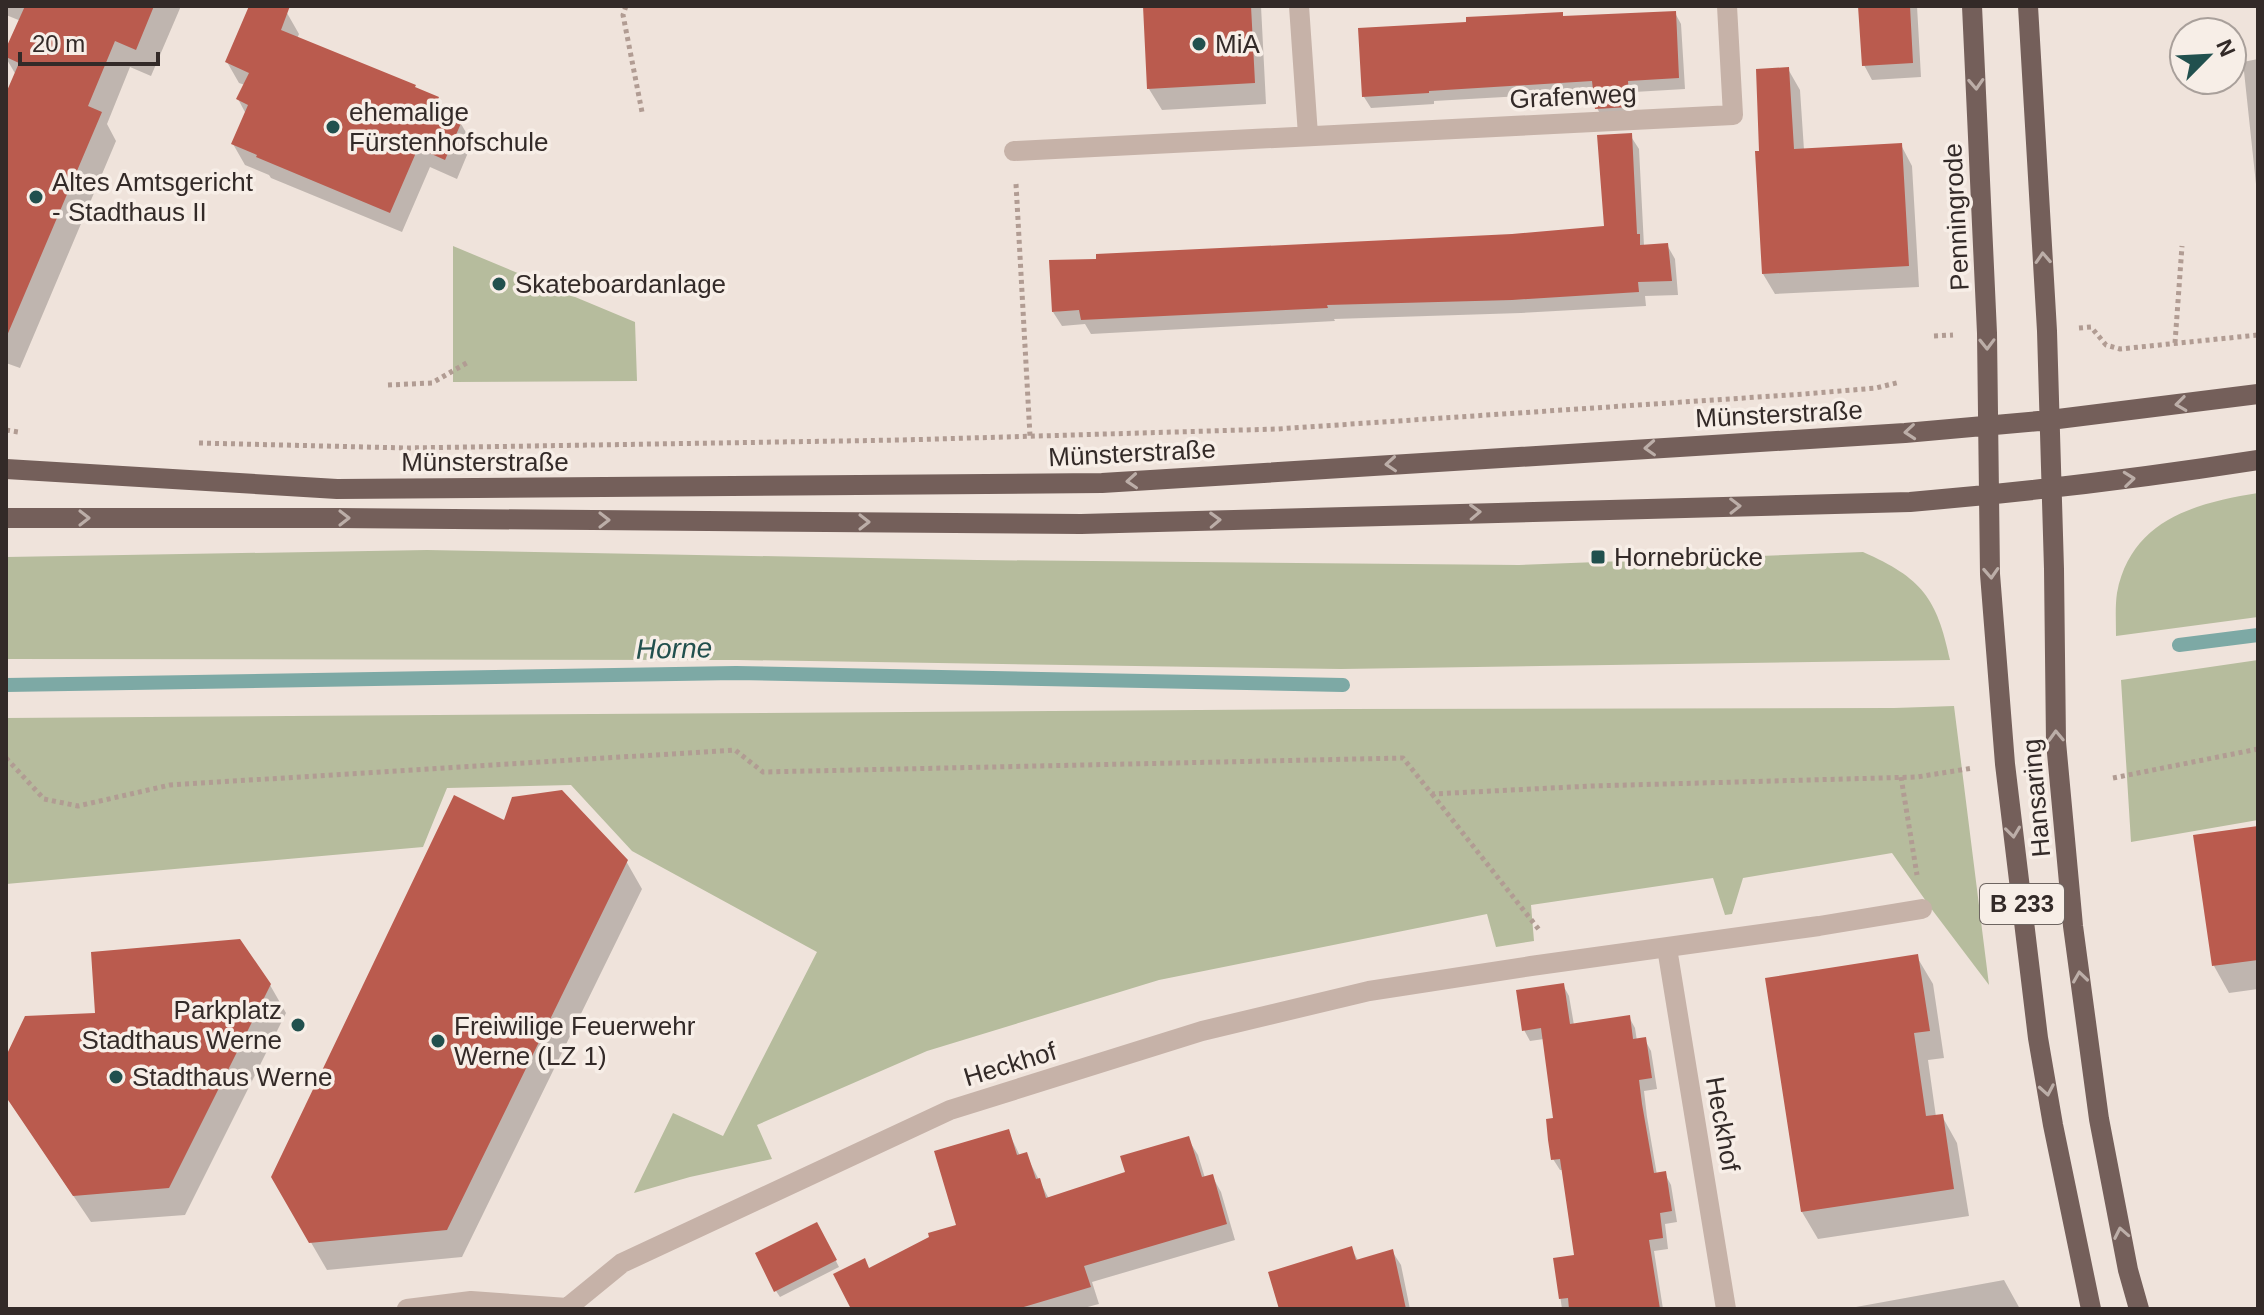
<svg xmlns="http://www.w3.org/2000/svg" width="2264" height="1315" viewBox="0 0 2264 1315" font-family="Arial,sans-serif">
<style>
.green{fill:#b6bc9d}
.shadow{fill:#0003}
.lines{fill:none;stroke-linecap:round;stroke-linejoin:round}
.stream{stroke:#7da9a5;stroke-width:14}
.building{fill:#ba5b4e}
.path{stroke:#b19c93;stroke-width:5;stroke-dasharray:4 4;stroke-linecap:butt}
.minor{stroke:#c6b2a8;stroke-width:20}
.major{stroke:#745f5a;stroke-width:20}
.oneway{stroke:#bcaea8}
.poi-dot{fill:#21504e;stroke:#f7eee7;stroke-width:3}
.labels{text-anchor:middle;stroke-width:7;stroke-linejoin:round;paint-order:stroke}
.shield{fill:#f7eee7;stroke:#6e6561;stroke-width:2}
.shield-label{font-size:24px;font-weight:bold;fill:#332a28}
.poi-label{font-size:26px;fill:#332a28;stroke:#f7eee7;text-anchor:start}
.street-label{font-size:26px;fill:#332a28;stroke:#f7eee7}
.water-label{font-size:28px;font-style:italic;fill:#21504e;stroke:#f7eee7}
</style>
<rect width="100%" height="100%" fill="#efe3db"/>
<path class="green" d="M453 246 635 322 637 381 453 382Z
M2258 493V617L2116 636C2116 622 2115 606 2117 593 2131 520 2195 503 2258 493Z
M427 550 977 560 1519 565 1863 552C1922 578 1937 598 1950 660L1341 669 737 660 6 659V557Z
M2258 660V820L2131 842 2121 680Z
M1954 706 1989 985 1933 911 1892 853 1743 878 1732 914 1725 915 1713 878 1531 905 1534 941 1496 947 1487 914 1159 980 927 1051 757 1125 772 1159 690 1177 634 1193 673 1113 723 1136 817 952 632 851 571 785 447 788 423 847 6 884V718L1342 709 1894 708Z"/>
<path class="shadow" d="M6 6H181L151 76 130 67 107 124 116 141 20 368 6 363V98L16 75 6 58V53L21 21 6 15Z
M251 6H268L287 13 299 34 297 39 438 98 449 117 460 122 472 143 457 179 430 167 402 232 271 178 269 175 245 165 233 144 246 114 238 99 245 85 239 83 227 62Z
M1145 6H1261L1266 104 1162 110 1149 89Z
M1860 6H1917L1921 77 1872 80 1864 65Z
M1675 13 1681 24 1685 89 1634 92 1635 118 1603 119 1597 108 1595 92 1434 101V104L1371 108 1364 97 1360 30Z
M2258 59V203L2243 62Z
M1788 69 1800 90 1804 150 1901 145 1912 166 1919 287 1775 294 1763 274Z
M1630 135 1639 149 1644 246 1667 245 1675 259 1678 295 1645 296 1646 306 1521 313 1334 319 1335 321 1091 334 1085 324 1062 326 1053 312 1512 236 1606 228Z
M505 823 626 861 642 889 462 1257 327 1270 273 1177Z
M2258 828V989L2229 993 2214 966Z
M1917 957 1933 984 1944 1058 1928 1060 1936 1117 1942 1116 1957 1143 1969 1216 1818 1239 1802 1212Z
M270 985 286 1013 185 1215 91 1222 6 1096V1061L97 1014Z
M1563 985 1569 996 1574 1025 1629 1017 1635 1028 1637 1041 1645 1040 1651 1051 1657 1089 1644 1091 1647 1117 1657 1175 1665 1174 1671 1185 1677 1222 1665 1224 1668 1249 1654 1251 1663 1309H1562L1555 1260 1577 1256 1563 1170H1560L1553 1159 1556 1119 1544 1039 1530 1041 1524 1030Z
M1008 1131 1020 1156 1026 1155 1049 1199 1128 1174 1188 1139 1198 1155 1205 1178 1212 1176 1221 1192 1235 1240 1092 1282 1099 1304 1080 1309H853L869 1270 958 1226Z
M817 1224 839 1267 780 1297 776 1291Z
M1351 1248 1359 1262 1392 1251 1401 1265 1410 1309H1281Z
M2004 1280 2020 1309H1845Z"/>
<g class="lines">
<path class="stream" d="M2179 645 2258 635
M6 685 736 673 1343 685"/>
</g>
<path class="building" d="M25 6H154L136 50 115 41 88 106 102 112 6 338V93L19 63 6 57V48Z
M249 6H290L281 30 416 85 415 87 439 97 434 109 462 121 445 160 418 148 390 213 256 157 257 155 231 144 248 105 236 99 249 73 225 62Z
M1143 6H1251L1255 83 1147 89Z
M1858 6H1910L1913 63 1862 66Z
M1676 11 1679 78 1628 81 1630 107 1595 109 1592 81 1429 91V93L1362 97 1358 28 1466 22V17L1563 12V16Z
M1789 67 1794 149 1902 143 1909 266 1762 274 1755 151H1759L1756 69Z
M1632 133 1637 234H1640V245L1668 243 1672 281 1638 282 1639 292 1512 300 1327 305 1328 308 1081 320 1079 310 1052 312 1049 260 1096 259V254L1512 234 1604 226 1597 135Z
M562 790 628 860 447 1230 309 1243 271 1177 454 795 504 820 512 797Z
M2258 826V960L2212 966 2193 835Z
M240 939 271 984 169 1188 73 1196 6 1097V1056L25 1016 95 1013 91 952Z
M1918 954 1930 1031 1914 1033 1926 1116 1943 1114 1954 1189 1801 1212 1765 978Z
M1564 983 1570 1024 1630 1015 1633 1039 1646 1037 1652 1078 1639 1080 1642 1104 1654 1173 1666 1171 1672 1211 1660 1213 1663 1238 1649 1240 1660 1309H1569L1568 1298 1559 1299 1553 1258 1574 1255 1560 1159 1551 1160 1548 1140 1546 1119 1553 1118 1541 1028 1522 1031 1516 990Z
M1009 1129 1017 1155 1027 1152 1036 1179 1040 1178 1046 1198 1125 1172 1120 1156 1189 1136 1202 1177 1213 1174 1227 1224 1084 1266 1091 1287 1017 1309H851L833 1274 865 1258 869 1268 929 1237 928 1233 956 1225 934 1151Z
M817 1222 837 1260 774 1292 755 1253Z
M1352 1246 1356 1260 1393 1249 1406 1309H1279L1268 1272Z"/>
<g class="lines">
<path class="path" d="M626 6 623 15 642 112
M1016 184 1030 436
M2079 328 2091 327 2106 345 2120 349 2258 335
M1934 336 1953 335
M2175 343 2182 246
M388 385 432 383 470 361
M6 430 18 432
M199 443 407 448 902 440 1277 429 1804 394 1876 388 1900 382
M6 758 44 799 78 806 170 785 735 750 763 772 1403 758 1432 794 1592 786 1917 777 1973 768
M1901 777 1917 875
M2113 778 2258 749
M1432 794 1540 931"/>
<path class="minor" d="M1299 6 1308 135
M1014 151 1733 115 1727 6
M1667 948 1726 1309
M407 1309 471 1301 567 1308 622 1263 950 1110 1202 1031 1369 991 1531 966 1819 926 1922 909"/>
<path class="major" d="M1972 6 1987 333 1990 574 2005 764 2038 1038 2053 1125 2091 1309
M2028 6 2047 331 2054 569 2056 742 2073 926 2099 1119 2128 1270 2139 1309
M6 469 337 489 1102 483 1905 433 2050 420 2258 394
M6 518H338L1081 524 1910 502C2027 492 2142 478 2258 460"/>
</g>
<defs><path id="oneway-chevron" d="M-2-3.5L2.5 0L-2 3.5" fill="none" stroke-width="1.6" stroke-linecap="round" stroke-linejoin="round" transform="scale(2)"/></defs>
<g class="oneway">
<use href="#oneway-chevron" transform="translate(1976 84) rotate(87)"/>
<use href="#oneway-chevron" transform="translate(2043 258) rotate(-93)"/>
<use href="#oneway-chevron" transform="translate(1987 344) rotate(89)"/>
<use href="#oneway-chevron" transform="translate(2181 404) rotate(173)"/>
<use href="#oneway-chevron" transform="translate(1910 432) rotate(175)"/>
<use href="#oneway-chevron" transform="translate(1650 448) rotate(177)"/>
<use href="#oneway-chevron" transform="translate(1391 464) rotate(176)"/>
<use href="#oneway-chevron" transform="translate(2129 479) rotate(-6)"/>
<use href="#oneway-chevron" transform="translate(1132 481) rotate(176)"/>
<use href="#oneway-chevron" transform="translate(1735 506) rotate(-1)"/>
<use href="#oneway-chevron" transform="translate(1475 512) rotate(-2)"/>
<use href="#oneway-chevron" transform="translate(84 518)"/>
<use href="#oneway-chevron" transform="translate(344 518)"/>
<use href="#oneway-chevron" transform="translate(604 520)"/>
<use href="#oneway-chevron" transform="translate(1215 520) rotate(-2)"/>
<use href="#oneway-chevron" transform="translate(864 522)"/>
<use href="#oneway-chevron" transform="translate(1991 573) rotate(87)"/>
<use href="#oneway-chevron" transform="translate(2056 736) rotate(-92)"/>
<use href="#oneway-chevron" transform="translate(2013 832) rotate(83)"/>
<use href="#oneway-chevron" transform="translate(2080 977) rotate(-98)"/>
<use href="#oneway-chevron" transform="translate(2047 1090) rotate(80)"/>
<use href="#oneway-chevron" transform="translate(2121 1233) rotate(-101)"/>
</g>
<g class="poi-dot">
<circle cx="1199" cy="44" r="8"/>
<circle cx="333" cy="127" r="8"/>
<circle cx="36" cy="197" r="8"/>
<circle cx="499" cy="284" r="8"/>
<rect x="1590" y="549" width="16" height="16" rx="4"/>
<circle cx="298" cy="1025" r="8"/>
<circle cx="438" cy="1041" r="8"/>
<circle cx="116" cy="1077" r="8"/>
</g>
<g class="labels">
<rect class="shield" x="1980" y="884" width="84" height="40" rx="6"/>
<g class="shield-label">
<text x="2022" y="912">B 233</text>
</g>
<g class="poi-label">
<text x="1215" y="53">MiA</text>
<text x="349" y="121">ehemalige<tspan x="349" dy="30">Fürstenhofschule</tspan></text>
<text x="52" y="191">Altes Amtsgericht<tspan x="52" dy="30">- Stadthaus II</tspan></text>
<text x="515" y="293">Skateboardanlage</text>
<text x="1614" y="566">Hornebrücke</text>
<text x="282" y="1019" text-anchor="end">Parkplatz<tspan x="282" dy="30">Stadthaus Werne</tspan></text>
<text x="454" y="1035">Freiwilige Feuerwehr<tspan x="454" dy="30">Werne (LZ 1)</tspan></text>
<text x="132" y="1086">Stadthaus Werne</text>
</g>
<g class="street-label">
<text transform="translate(1573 96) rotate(-3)" y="9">Grafenweg</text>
<text transform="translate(1956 217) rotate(-93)" y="9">Penningrode</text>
<text transform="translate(1779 414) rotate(-3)" y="9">Münsterstraße</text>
<text transform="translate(1132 453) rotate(-3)" y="9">Münsterstraße</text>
<text x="485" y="471">Münsterstraße</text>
<text transform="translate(2036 798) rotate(-95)" y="9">Hansaring</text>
<text transform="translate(1010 1064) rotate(-17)" y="9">Heckhof</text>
<text transform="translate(1723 1124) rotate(80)" y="9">Heckhof</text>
</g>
<g class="water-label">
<text transform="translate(674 648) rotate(-1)" y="10">Horne</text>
</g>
</g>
<rect width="2264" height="1315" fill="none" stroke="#332a28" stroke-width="16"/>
<g transform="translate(2208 56) rotate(66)"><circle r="38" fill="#f7eee7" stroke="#a9a09b" stroke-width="2"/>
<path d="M0-6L14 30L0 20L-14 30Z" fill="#21504e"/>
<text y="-12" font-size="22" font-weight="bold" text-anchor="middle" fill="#332a28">N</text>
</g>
<path d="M20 52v12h138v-12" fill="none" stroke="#332a28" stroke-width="4"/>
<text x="32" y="52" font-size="24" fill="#332a28" stroke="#f7eee7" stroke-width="6" paint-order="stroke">20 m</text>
</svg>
